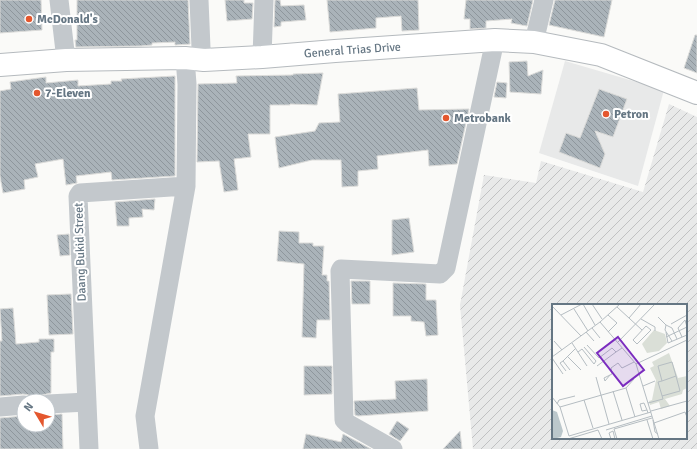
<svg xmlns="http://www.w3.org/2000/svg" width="697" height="449" viewBox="0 0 697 449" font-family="Signika,sans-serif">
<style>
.built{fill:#e8e9e9}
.industrial{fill:url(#industrial-furrows);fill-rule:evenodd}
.building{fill:url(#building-back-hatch);stroke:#dcdcda}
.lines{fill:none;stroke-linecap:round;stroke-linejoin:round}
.major-casing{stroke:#b5babe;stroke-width:24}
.minor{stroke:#c3c8cc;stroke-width:19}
.major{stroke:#fff;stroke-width:22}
.poi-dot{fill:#e4572e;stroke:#fff;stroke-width:1.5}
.labels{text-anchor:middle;stroke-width:4;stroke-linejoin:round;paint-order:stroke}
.poi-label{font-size:12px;font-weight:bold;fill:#657683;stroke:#fff;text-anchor:start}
.street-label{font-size:12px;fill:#657683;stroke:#fff}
.inset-road{fill:none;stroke:#b5bdc2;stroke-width:1}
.view{fill:#7b2cbf;fill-opacity:0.15;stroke:#7b2cbf;stroke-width:2}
.inset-edge{fill:none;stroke:#657683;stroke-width:2}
</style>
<defs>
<pattern id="industrial-furrows" width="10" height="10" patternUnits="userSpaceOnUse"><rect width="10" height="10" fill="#e8e9e9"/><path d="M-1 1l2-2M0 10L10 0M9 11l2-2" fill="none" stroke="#c0c1c2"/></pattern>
<pattern id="building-back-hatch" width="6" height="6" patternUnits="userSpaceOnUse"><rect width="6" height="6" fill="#aab3b9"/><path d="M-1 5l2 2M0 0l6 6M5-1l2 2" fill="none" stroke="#8e969c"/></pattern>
</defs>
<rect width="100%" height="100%" fill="#fafaf8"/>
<path class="built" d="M565 61 664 90 638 186 539 153Z"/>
<path class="industrial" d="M669 104 697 117V449H473L460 305 484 175 536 183 541 161 643 192ZM553 305H686V438H553Z"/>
<path class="building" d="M0 0H41L42 30 0 33Z
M77 0H188L190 44 175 45V42L152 43V45L140 46 76 47 75 40H77Z
M225 0H244V3H253L252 19 227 21Z
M275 0H280L281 6 304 5 306 20 281 22V26L274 27Z
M327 0H418L419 30 402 31 401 16 376 18V28L330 32Z
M466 0H533L527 26 511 23 512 19 486 21V28L470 29V19H464Z
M555 0H612L604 37 549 25Z
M695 35H697V73L684 68Z
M527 61 528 76 543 70 541 94 510 92 509 62Z
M323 73 317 105 290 104V105H270V134H248L251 157 234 159 238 190 224 192 219 161 197 162 198 84 237 83 236 76 293 75V74Z
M175 76V176L112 180 111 172 76 176 77 183 66 185 63 159 35 164 38 177 24 180 25 189 3 193 0 176V91L11 89 10 82 46 77V83L78 80V86L111 84V81H122L121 79Z
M497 82 507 83 506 98 494 97Z
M417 88 419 110 469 109 457 164 429 166 428 150 377 156 378 169 358 171V186L342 187 341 160H312L279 168 275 137 315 131 319 123 340 122 338 94Z
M599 89 627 99 613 137 595 131 605 154 600 168 559 152 566 133 580 138Z
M155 199 154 210 142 209 143 217 129 218V226H117L115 202Z
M409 218 414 252 392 255V220Z
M279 231 299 232V243H313V246H324L322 275H327V281H329L330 320H317L316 338 302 337 304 264 277 261Z
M69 234 70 255 60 256 57 235Z
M351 281H370V304H352Z
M393 283 426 284V300H436L438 335 426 336 424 322 411 321V316H393Z
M70 294H71L73 334 49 335 47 295Z
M13 308 16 344 39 342V339H54V352H51V393L42 395 38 401H34L29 395 23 394 0 396V341H2L0 309Z
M304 366H332V394L304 395Z
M427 379 428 411 358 416 355 415 354 401 396 399 395 381Z
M62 414 63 449H0V418L24 416V425H48V415Z
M397 421 409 429 400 441 389 434Z
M460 431 462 449H443Z
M306 434 341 442 343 434 371 449H303Z"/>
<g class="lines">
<g class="major-casing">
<g id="major">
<path id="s1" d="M0 65 66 60 185 58 204 60 262 57 335 51 495 40 534 42 601 55 697 93"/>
</g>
</g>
<path class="minor" d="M59 0 66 60
M199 0 201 48 204 60
M534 42 544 0
M262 57 264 0
M48 404 87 402
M0 407 24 405
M89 449 78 196 80 193 186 186 187 84 185 58
M149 449 145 416 186 186
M393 449 347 423 344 420 340 271 341 269 440 274 446 268 495 40"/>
<use href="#major" class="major"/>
</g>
<g class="poi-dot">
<circle cx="29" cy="19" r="4"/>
<circle cx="37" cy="93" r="4"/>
<circle cx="606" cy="114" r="4"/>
<circle cx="446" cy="118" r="4"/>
</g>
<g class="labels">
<g class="poi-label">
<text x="37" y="23">McDonald's</text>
<text x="45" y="97">7-Eleven</text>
<text x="614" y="118">Petron</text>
<text x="454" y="122">Metrobank</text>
</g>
<g class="street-label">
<text dy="4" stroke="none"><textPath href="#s1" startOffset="353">General Trias Drive</textPath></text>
<text transform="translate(80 252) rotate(-92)" y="4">Daang Bukid Street</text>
</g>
</g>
<g transform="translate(552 304)">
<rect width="135" height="135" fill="#fafaf8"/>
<path d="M102 26 113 30 115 39 107 47 95 49 90 40ZM117 49 126 74 135 72V84L131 86 130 90 113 95 118 102 109 105 107 98 98 101 97 97 100 96 104 76 98 64 102 62 100 58Z" fill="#dadfd7"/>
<path d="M0 106 5 108 11 127 9 133 1 135Z" fill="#bbc7cb"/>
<path class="inset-road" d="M31 0 43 21M40 0 50 15M68 0 48 18 84 60 107 135M0 2 29 32M65 3 90 26M22 5 36 27M9 11 30 0M77 14 89 0M89 15 103 23V27M108 15 106 13 114 21M119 20 135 11M94 22 99 26 85 40 81 36ZM40 24 48 34M34 28 42 37M56 28 65 19 56 11M114 28 116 39 135 31M114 33 135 23M130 33 126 24 133 16 135 23M2 37 10 46M120 37 113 26 114 21 120 24 125 35M66 38 103 0M20 39 35 62M35 41 47 54 60 44 64 48 70 44M26 48 30 45 42 60 44 57 32 43M0 53 48 18M16 53 29 66M0 54 11 70M11 57 8 59 14 67M120 58 124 72 110 77 106 62ZM84 60 135 36M45 62 64 48M18 66 11 57 23 45M58 71 52 74 53 77 58 71 60 70 59 64 66 59 70 64 82 58M44 73 57 120M91 82 103 77M74 84 82 75M61 87 70 116M110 92 128 87 124 72M0 93 8 103 17 132 99 108M32 96 41 124M96 99 111 95 106 78 110 77M5 100 7 96 23 92M8 103 74 84 83 113M95 106 90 107 88 100 92 99 95 106 96 109M99 107 135 97M95 116 101 135M101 116 103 128 106 130M102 119 133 108 135 113M54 126 100 112M16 135 46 126 50 135M59 135 57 129 61 127 63 135M65 135 62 125 100 114"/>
<path class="view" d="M66 33 92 66 71 82 45 49Z"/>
<rect width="135" height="135" class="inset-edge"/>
</g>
<g transform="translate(36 413) rotate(308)"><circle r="19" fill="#ffffff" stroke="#c1c8cd"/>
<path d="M0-3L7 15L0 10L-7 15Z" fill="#e4572e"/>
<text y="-6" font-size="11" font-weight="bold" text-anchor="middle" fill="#657683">N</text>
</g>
</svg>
